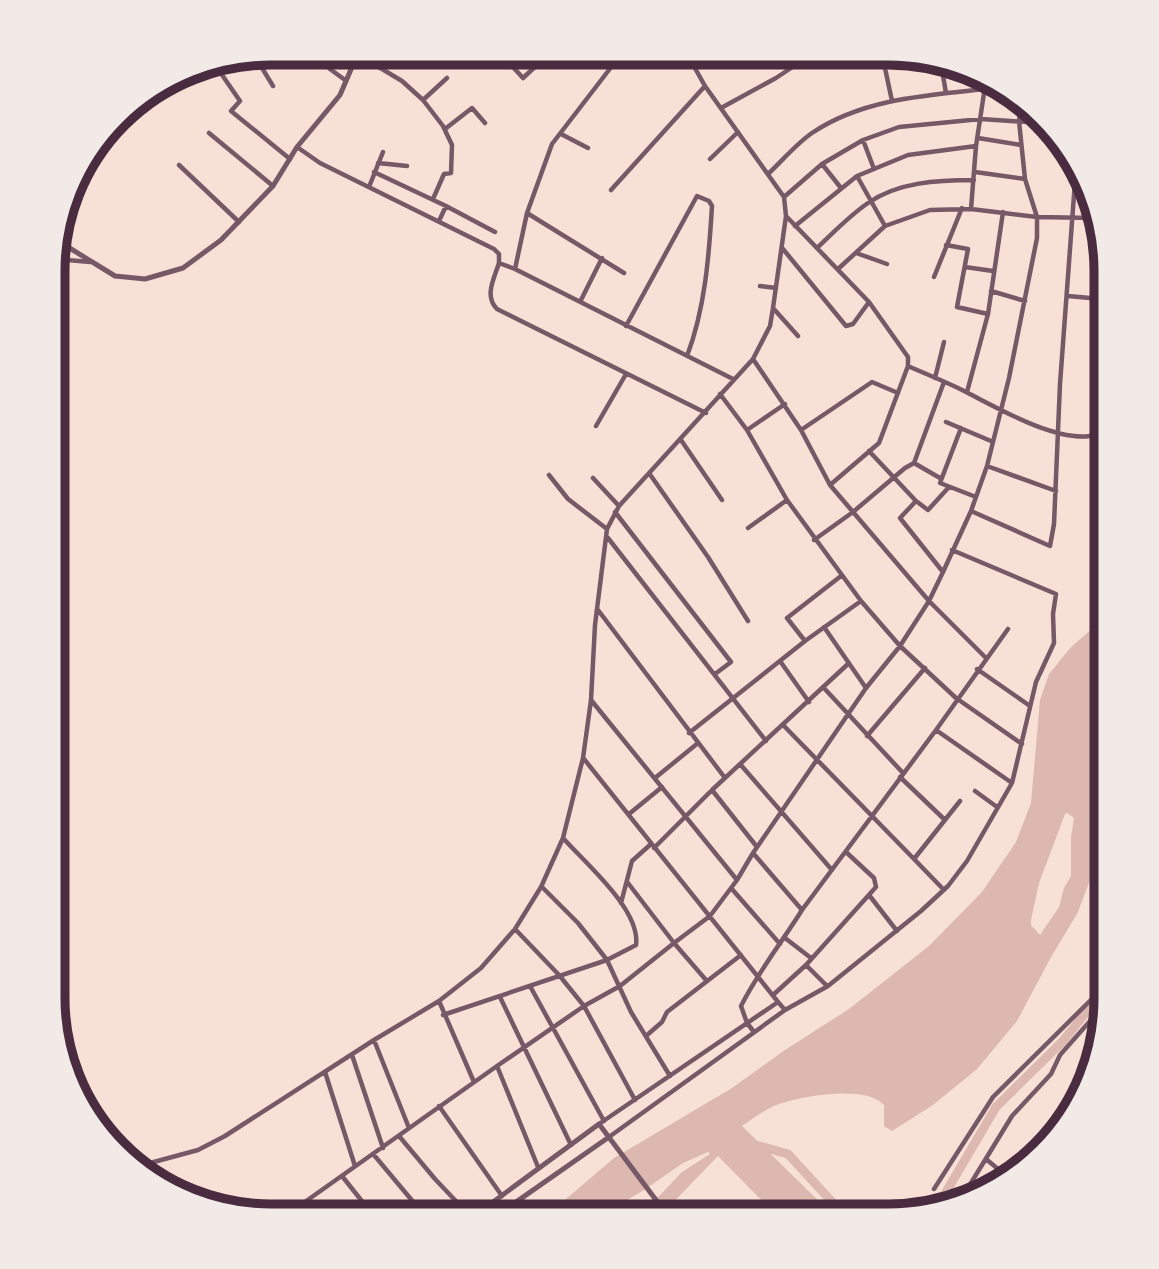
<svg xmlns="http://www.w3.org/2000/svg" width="1159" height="1269" viewBox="0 0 1159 1269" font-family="'Titillium Web',sans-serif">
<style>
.water{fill:#dcb8b0;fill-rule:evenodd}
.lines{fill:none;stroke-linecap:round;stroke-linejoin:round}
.canal{stroke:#dcb8b0;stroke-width:9}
.minor{stroke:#755966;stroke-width:4.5}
.tertiary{stroke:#755966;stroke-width:5}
.rim{fill:none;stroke:#4a2c40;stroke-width:9}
</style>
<rect width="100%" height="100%" fill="#f7e1d7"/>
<path class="water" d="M1106 617V839L1077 914 1051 957 1017 1021 977 1069 933 1105 892 1131 884 1126V1105C867 1084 797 1096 774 1106 763 1111 752 1119 742 1126L834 1216H777L718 1156 660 1216H640L682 1172 710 1154 708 1152 683 1163 644 1190 600 1216H546L614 1158 732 1088 785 1050 849 1009 929 946 982 892 1016 842 1031 803 1040 700 1049 674 1071 647ZM1067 813 1074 818 1071 837V876L1064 888 1059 907 1040 935 1031 925V920L1039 883 1065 814Z"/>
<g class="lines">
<path class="canal" d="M752 1144 788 1154 845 1216
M939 1204 996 1107 1062 1042 1106 988"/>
<path class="minor" d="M317 53 330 69 345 80
M500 53 523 78 550 53
M622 53 552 144 527 213 515 269 733 379
M357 54 402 81 423 100 443 126 452 145 451 173 444 174 433 199
M799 54 803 60
M882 54 892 101
M254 55 273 86
M244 57 220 72 240 101 231 111 290 159
M213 62 220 72
M941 64 946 93
M943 75 963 72
M423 100 447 78
M721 108 776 78 812 54
M445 129 472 108 485 123
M209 133 273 186
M561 134 588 148
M978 138 1021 145
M863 140 874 169
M297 147 320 163 494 249 499 254V263
M710 159 738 132
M378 163 407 166
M822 164 841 188
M179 165 239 222
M374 172 446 206
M975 172 1025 179
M768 174C782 161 796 144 812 133 862 99 927 95 985 89
M857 176 885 226
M369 187 383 152
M611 190 705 86
M784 197 822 164 863 140 899 127 981 119 1043 123
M971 209 976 146 986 80
M527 213 624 273
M787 217 869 302 908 357V366
M439 221 446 206 495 232
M795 226 857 176 908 155 976 146
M946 245 968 249 957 307 988 314
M818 247C834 232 849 216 868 203 898 182 938 180 974 180
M783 249 846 326 853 324 869 302
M1105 252 1093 362 1106 364
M856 253 887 264
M56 259 90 262
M965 267 993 271
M515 269 499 263C494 279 484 296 497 309L706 413
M838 269 885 226 930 210 971 209 1037 217 1093 218
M934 277 962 208
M760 286 776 288
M991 291 1025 301
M1068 296 1101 299
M580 302 602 258
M773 308 798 336
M626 326 697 196 709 201 712 206C709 256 705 309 687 356
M753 359 801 430 830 485 929 601 986 658
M935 378 944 342
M967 392 988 314 1003 212
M720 394 747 430 787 500 861 601 900 646 956 698 1022 744
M946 422 991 441
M596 426 626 374
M961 428 940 483 976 497
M747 430 785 404
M801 430 872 382 898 393
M681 440 722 500
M869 451 916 501 900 518 943 572
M987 466 1056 491
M649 473 708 557 748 621
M549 475 568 499 607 529
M593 478 619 506
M940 478 914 463 944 382
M830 485 879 443 908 366C928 375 949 383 968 393 999 409 1055 441 1090 436L1106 419
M916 501 928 510 949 487
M971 511 1050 546 1054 524 1060 384 1076 168
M615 512 731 662 715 674
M748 528 787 500
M608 538 766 741
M814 540 853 512 905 468 914 463
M598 610 725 778
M824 627 866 688
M805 641 787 618 841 576
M780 661 809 702
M977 669 1030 706
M823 687 903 773
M591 700 737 880
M784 726 914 859 960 801
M936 730 1012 783
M689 733 805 641 861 601
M867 736 925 668
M584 759 778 1002
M740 764 832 870
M900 777 945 820
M655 778 698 743
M712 790 757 847
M975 791 997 807
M629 814 662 787
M654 848 712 790 849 663
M753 853 802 910
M914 859 944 890
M628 883 674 943 706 980
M542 887 578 923 607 960 631 1012 670 1076
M731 888 780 944
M869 895 897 931
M621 903 632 861 651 844
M515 929 559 975 584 1006 635 1100
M785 938 811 958
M806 965 827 986
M530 986 604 1121
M773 995 806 965 876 887 874 878 846 852
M500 997 571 1145
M439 1001 474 1082
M443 1015 607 960 636 945C641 910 585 863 563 838
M754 1032 747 1023 741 1006C758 972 782 942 802 910L936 730 1008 629
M646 1036 662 1022 667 1012 741 955
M374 1040 409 1128
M352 1055 383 1148
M497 1066 538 1167
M325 1072 355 1166
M439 1106 502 1196
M599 1124 778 1002 785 1010
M399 1136 435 1179 470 1216
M609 1137 785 1010 828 986 921 911 948 886 967 861 1012 783 1036 682 1054 643 1053 614 1056 594 952 550
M374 1155 425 1216
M986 1159 1010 1179
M139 1166 198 1150 225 1136 374 1040 439 1001 481 968 515 929 541 887 563 838 583 758 591 700 595 625 607 529 619 506 753 359 770 326 773 308 786 216 784 197 705 86 687 54
M342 1176 365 1205
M934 1189 993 1097 1106 985
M963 1196 1012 1116 1051 1074 1060 1055 1106 1003
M285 1216 497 1066 584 1006 620 986 674 943 710 916 737 880 753 853 866 688 900 646 929 601 943 572 971 511 987 466 1009 378 1037 238V217L1025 179 1019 121 1021 101"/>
<path class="tertiary" d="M57 234 63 244 115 276 145 279 183 268 221 240 273 186 297 147 340 95 358 53
M474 1216 599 1124 668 1216
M496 1216 609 1137"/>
</g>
<path d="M0 0H1159V1269H0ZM271 65H888A206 206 0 0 1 1094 271V998A206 206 0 0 1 888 1204H271A206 206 0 0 1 65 998V271A206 206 0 0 1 271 65Z" fill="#f1eae7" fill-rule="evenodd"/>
<path class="rim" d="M271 65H888A206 206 0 0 1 1094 271V998A206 206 0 0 1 888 1204H271A206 206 0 0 1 65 998V271A206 206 0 0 1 271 65Z"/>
</svg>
